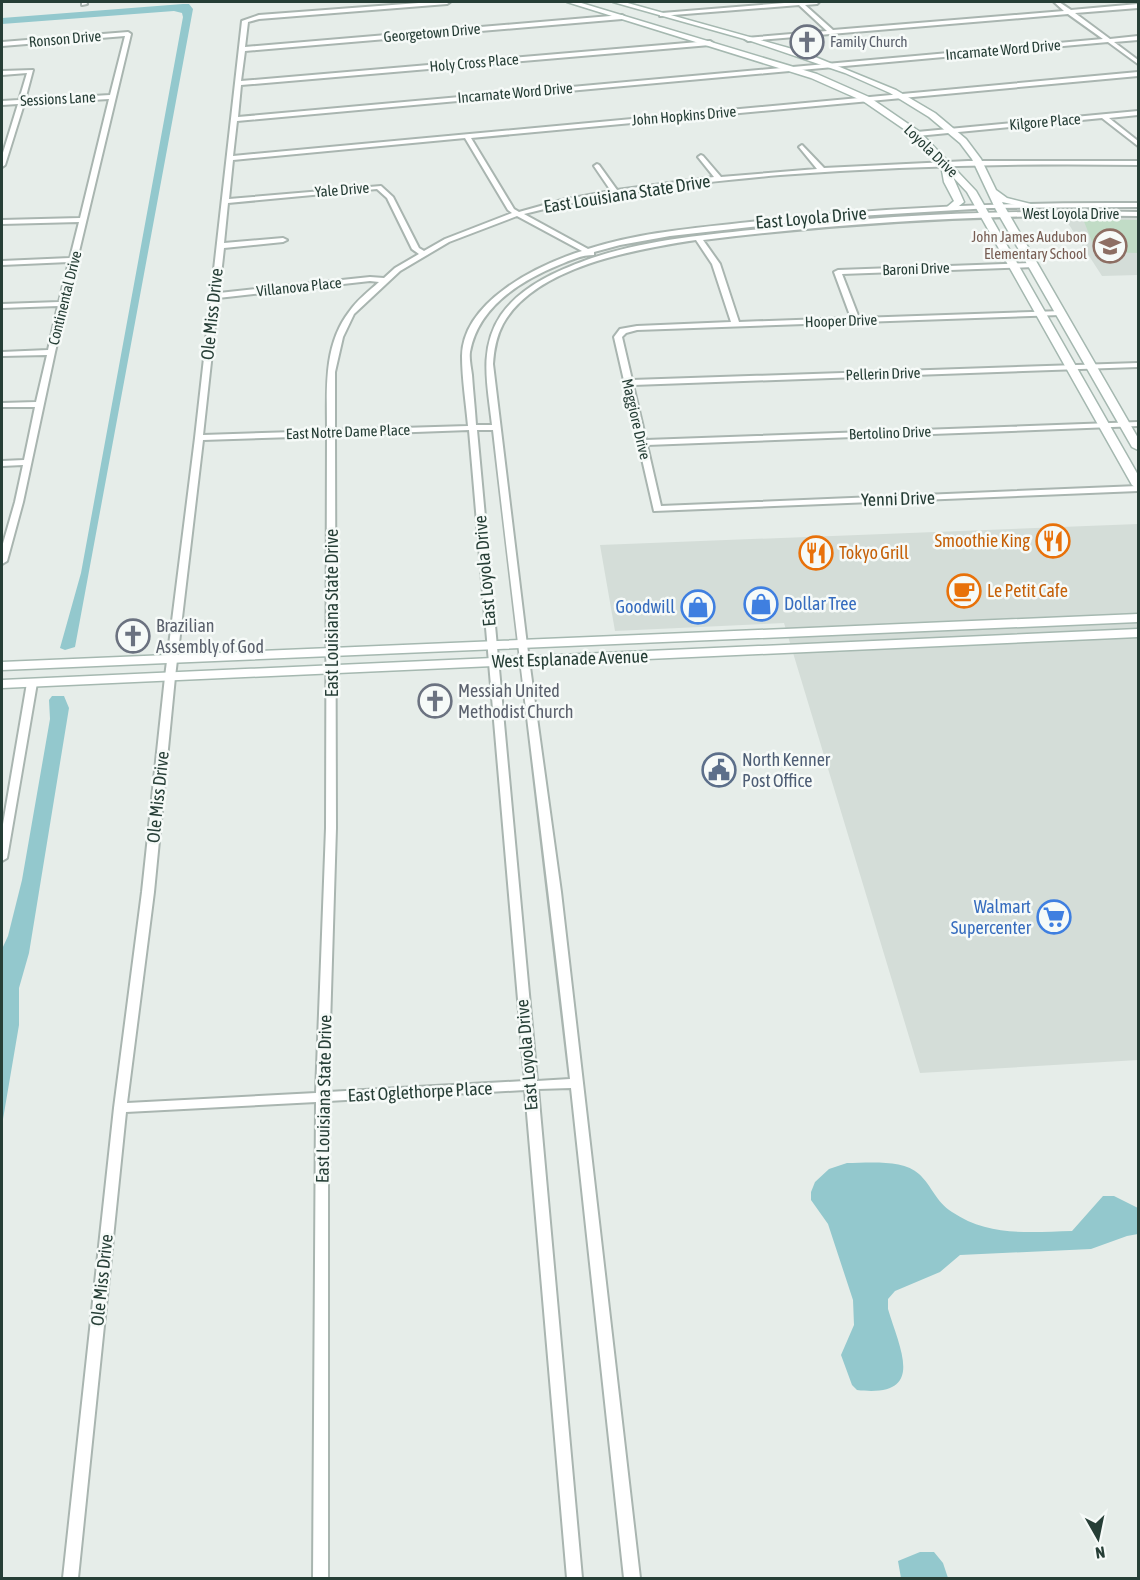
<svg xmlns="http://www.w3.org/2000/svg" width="1140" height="1580" viewBox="0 0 1140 1580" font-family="'Asap Condensed',sans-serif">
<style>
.built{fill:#d4ddd8}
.green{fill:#c1dcc6}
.water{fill:#93c8cd}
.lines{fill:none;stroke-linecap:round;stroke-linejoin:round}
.minor-casing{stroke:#a9b5b0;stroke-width:4}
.secondary-casing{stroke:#a5b8b0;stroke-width:3}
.minor{fill:#fff;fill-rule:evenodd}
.secondary{fill:#fff;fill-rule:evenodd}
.labels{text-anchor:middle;stroke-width:5;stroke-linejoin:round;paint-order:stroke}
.far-street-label{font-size:15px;fill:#263e36;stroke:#f6faf8}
.far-worship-label{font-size:15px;fill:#5b616d;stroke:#f6faf8;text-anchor:start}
.far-education-label{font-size:15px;fill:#785e54;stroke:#f6faf8;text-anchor:end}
.street-label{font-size:18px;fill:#263e36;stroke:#f6faf8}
.food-label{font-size:18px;fill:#c56008;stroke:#f6faf8;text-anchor:start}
.shop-label{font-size:18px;fill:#366cbe;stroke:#f6faf8;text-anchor:end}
.worship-label{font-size:18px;fill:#5b616d;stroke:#f6faf8;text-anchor:start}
.service-label{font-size:18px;fill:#4e5e75;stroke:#f6faf8;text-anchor:start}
</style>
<rect width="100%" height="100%" fill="#e6ede9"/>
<path class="built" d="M1064 217H1138V275L1102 276Z
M1138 524V1060L920 1073 784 623 615 631 600 545Z"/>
<path class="green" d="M1083 219 1138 220V253L1103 252 1095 249Z"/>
<path class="water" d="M183 4H189L193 9 75 647 65 650 60 648 81 573 183 17 182 13 174 11 2 24V18Z
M52 696H64L69 708 29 953 19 988V1025L2 1125V949L8 936 22 880 50 719 49 700Z
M847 1163C868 1163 903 1159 919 1174 932 1186 936 1202 952 1212 989 1237 1030 1232 1072 1231L1103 1196H1114L1138 1208V1234L1127 1236 1091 1249 960 1255 940 1272 895 1291 888 1299V1309C900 1350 927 1398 857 1390L852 1385 841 1355 854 1325 853 1300 828 1224 811 1200V1192L815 1182 829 1169Z
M920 1552H934L943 1563 948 1578H901L898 1561Z"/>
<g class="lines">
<g class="minor-casing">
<path id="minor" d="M82 2H86L87 4 82 5Z
M432 2H450L447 4 259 19 248 22 245 47 622 15 625 17 622 19 245 51 241 81 710 41 713 43 710 45 241 85 238 117 1103 39 1068 14 748 41 745 39 746 38 827 31 799 5 660 16V14L662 13 797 2H819L817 4 805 5 833 30 1064 11 1054 2H1059L1071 10 1138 4V8L1075 13 1110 39 1138 36V40L1114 42 1138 60V64L1108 42 237 121 233 156 1138 72V76L471 138 514 209 519 212 562 200 611 191 594 166 597 164 599 165 617 190 714 177 698 157 701 155 703 156 721 177 817 169 799 147 802 145 824 168 968 161H1138V165C1018 163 899 166 780 175 693 183 608 192 524 214L588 249C641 232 696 228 750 222 879 208 1008 202 1138 203V207L990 208 842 217 670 236 620 245 594 252V255C581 255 571 260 559 265 520 281 478 307 470 352 469 359 471 367 472 375 473 391 475 408 476 425H492C488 387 478 349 501 315 522 285 559 270 592 258 649 239 711 234 771 228 893 214 1015 210 1138 212V216C992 214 848 222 703 240L720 264 739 322 851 318 834 272 838 270 1031 263 1035 265 1034 267 842 274 859 318 1063 311V315H1060L637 330 626 333 622 337 632 380 1138 363V367L633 385 646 440 1138 422V426L647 445 661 506 1138 486V491L654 511 614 337 620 329 637 326 731 322 712 264 696 240C637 249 535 266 503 324 496 337 494 350 493 364L527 645 561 892 640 1578H624L571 1088 538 1089 582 1578H567L525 1090 328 1101V1578H313L316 1102 126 1112 78 1578H63L114 1108 142 892 165 677 195 438 242 21 259 15ZM465 138 508 210 512 213 445 239 424 251 419 248 393 197 381 186 229 199 233 160ZM377 189 387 198 412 249 419 254 395 268 384 278 370 277 219 293 224 248 283 242 287 240 283 238 224 243 228 203ZM517 216 582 251C538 265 463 301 462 356 462 379 466 403 468 426L335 430V372L343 337 354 314 400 271 449 242ZM370 281 379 282C369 291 357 300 349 312 323 346 327 390 327 431L203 435 218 298ZM469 430 525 1081 328 1092 336 828 335 435ZM477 430H493C517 646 546 862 570 1079L537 1081ZM327 436 326 828 316 1093 127 1103 154 892 175 677 203 440Z
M128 32 131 34 55 352 23 502 7 561 2 564V547L15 502 23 465 2 466V461L24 460 35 407H2V403L36 402 47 355 2 356V352L48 350 58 306 2 308V304L59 302 69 262 2 265V261L70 258 79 222 2 224V220L80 218 109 99 24 104 5 165 2 167V156L18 104 2 105V101L19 100 27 73 2 75V71L33 70 25 100 110 95 125 36 2 46V42Z
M1138 111V115L1109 118 1138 141V146L1102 118 917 136 914 134 917 132Z
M32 680 37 683 7 858 2 861V830L27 683Z"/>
</g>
<g class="secondary-casing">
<path id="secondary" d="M567 2H578L817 74 869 97 920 132 976 191 1138 475V489L1132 485 967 192 953 177 964 202 955 209H949L947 207 954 201 944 182 941 165 914 136 863 101 811 78Z
M613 2H624L803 52 896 90 935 113 966 139 981 159 996 190 1007 198 1035 205 1030 208 1002 202 1138 438V450L1132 447 996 210 972 159 960 143 929 117 890 93 845 73 748 40Z
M1138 614V622L2 670V662Z
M1138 629V637L2 688V680Z"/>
</g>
<use href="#minor" class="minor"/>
<use href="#secondary" class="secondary"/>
</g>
<defs>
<g id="church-ring" transform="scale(1.725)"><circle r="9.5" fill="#f6faf8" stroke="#6b7280" stroke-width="1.5"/><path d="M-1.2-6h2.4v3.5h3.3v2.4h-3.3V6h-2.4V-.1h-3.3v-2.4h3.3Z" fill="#6b7280"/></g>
<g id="school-ring" transform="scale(1.725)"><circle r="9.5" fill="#f6faf8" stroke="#8d6e63" stroke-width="1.5"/><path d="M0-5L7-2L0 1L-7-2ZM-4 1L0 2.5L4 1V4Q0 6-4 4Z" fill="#8d6e63"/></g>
<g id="restaurant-ring" transform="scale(1.725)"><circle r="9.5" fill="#f6faf8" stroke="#e8710a" stroke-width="1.5"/><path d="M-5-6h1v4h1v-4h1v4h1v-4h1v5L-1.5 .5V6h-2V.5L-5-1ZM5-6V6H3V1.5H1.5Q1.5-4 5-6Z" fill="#e8710a"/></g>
<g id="cafe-ring" transform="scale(1.725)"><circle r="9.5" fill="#f6faf8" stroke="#e8710a" stroke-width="1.5"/><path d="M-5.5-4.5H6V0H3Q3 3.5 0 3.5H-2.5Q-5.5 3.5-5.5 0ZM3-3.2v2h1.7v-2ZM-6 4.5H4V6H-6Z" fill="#e8710a"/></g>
<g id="shop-ring" transform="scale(1.725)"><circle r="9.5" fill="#f6faf8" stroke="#3f7fe0" stroke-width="1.5"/><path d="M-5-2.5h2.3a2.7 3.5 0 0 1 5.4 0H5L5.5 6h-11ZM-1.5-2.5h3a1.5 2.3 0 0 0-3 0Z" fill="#3f7fe0"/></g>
<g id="civic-ring" transform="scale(1.725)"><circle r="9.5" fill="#f6faf8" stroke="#5c6f8a" stroke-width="1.5"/><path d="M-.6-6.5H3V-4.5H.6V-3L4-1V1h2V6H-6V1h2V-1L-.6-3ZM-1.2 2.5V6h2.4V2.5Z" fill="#5c6f8a"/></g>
<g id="supermarket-ring" transform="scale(1.725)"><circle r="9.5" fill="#f6faf8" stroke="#3f7fe0" stroke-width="1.5"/><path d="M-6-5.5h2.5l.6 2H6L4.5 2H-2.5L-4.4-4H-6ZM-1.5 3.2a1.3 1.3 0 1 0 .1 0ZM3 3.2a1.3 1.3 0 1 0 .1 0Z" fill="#3f7fe0"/></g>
</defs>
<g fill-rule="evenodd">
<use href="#church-ring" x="807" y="42"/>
<use href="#school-ring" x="1110" y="246"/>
<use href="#restaurant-ring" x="1053" y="541"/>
<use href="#restaurant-ring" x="816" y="553"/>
<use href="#cafe-ring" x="964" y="591"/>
<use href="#shop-ring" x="761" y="604"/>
<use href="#shop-ring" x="698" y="607"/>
<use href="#church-ring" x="133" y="636"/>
<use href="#church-ring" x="435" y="701"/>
<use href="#civic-ring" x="719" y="770"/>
<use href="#supermarket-ring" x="1054" y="917"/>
</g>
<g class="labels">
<g class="far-street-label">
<text transform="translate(432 33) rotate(-5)" y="5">Georgetown Drive</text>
<text transform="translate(65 39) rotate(-5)" y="5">Ronson Drive</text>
<text transform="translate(1003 50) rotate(-5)" y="5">Incarnate Word Drive</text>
<text transform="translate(474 63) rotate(-5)" y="5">Holy Cross Place</text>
<text transform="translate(515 93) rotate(-5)" y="5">Incarnate Word Drive</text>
<text transform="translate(58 99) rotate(-3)" y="5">Sessions Lane</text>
<text transform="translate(684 116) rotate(-5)" y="5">John Hopkins Drive</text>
<text transform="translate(1045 122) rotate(-5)" y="5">Kilgore Place</text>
<text transform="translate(931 151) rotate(44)" y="5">Loyola Drive</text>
<text transform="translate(342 190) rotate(-5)" y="5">Yale Drive</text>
<text x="1071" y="219">West Loyola Drive</text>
<text transform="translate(916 269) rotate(-2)" y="5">Baroni Drive</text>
<text transform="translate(299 287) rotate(-6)" y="5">Villanova Place</text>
<text transform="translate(65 298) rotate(-76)" y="5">Continental Drive</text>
<text transform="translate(841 321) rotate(-2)" y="5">Hooper Drive</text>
<text transform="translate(883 374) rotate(-2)" y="5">Pellerin Drive</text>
<text transform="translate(636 419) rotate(77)" y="5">Maggiore Drive</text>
<text transform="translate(348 432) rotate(-2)" y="5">East Notre Dame Place</text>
<text transform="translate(890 433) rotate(-2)" y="5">Bertolino Drive</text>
</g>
<g class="far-worship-label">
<text x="830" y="47">Family Church</text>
</g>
<g class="far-education-label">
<text x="1087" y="242">John James Audubon<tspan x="1087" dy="17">Elementary School</tspan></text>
</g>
<g class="street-label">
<text transform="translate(627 194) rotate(-9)" y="6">East Louisiana State Drive</text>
<text transform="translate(811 218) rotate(-5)" y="6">East Loyola Drive</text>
<text transform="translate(212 314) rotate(-84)" y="6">Ole Miss Drive</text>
<text transform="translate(898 499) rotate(-2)" y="6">Yenni Drive</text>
<text transform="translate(485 571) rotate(-95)" y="6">East Loyola Drive</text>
<text transform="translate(332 613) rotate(-90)" y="6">East Louisiana State Drive</text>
<text transform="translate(570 659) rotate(-2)" y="6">West Esplanade Avenue</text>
<text transform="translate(158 797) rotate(-84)" y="6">Ole Miss Drive</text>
<text transform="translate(527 1055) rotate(-95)" y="6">East Loyola Drive</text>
<text transform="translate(420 1092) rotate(-3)" y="6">East Oglethorpe Place</text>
<text transform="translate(324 1099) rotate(-89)" y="6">East Louisiana State Drive</text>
<text transform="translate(102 1280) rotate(-84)" y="6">Ole Miss Drive</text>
</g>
<g class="food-label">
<text x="1030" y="547" text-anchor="end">Smoothie King</text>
<text x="839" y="559">Tokyo Grill</text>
<text x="987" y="597">Le Petit Cafe</text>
</g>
<g class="shop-label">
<text x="784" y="610" text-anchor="start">Dollar Tree</text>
<text x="675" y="613">Goodwill</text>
<text x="1031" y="913">Walmart<tspan x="1031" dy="21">Supercenter</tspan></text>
</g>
<g class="worship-label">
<text x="156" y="632">Brazilian<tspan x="156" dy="21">Assembly of God</tspan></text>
<text x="458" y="697">Messiah United<tspan x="458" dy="21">Methodist Church</tspan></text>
</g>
<g class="service-label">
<text x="742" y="766">North Kenner<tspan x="742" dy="21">Post Office</tspan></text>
</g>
</g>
<rect width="1140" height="1580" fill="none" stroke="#263e36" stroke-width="6"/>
<g transform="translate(1098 1538) rotate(171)" stroke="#f6faf8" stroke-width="4.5" paint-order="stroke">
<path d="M0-4.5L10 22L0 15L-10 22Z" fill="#263e36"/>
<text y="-9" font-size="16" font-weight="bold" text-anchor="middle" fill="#263e36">N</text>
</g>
</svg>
